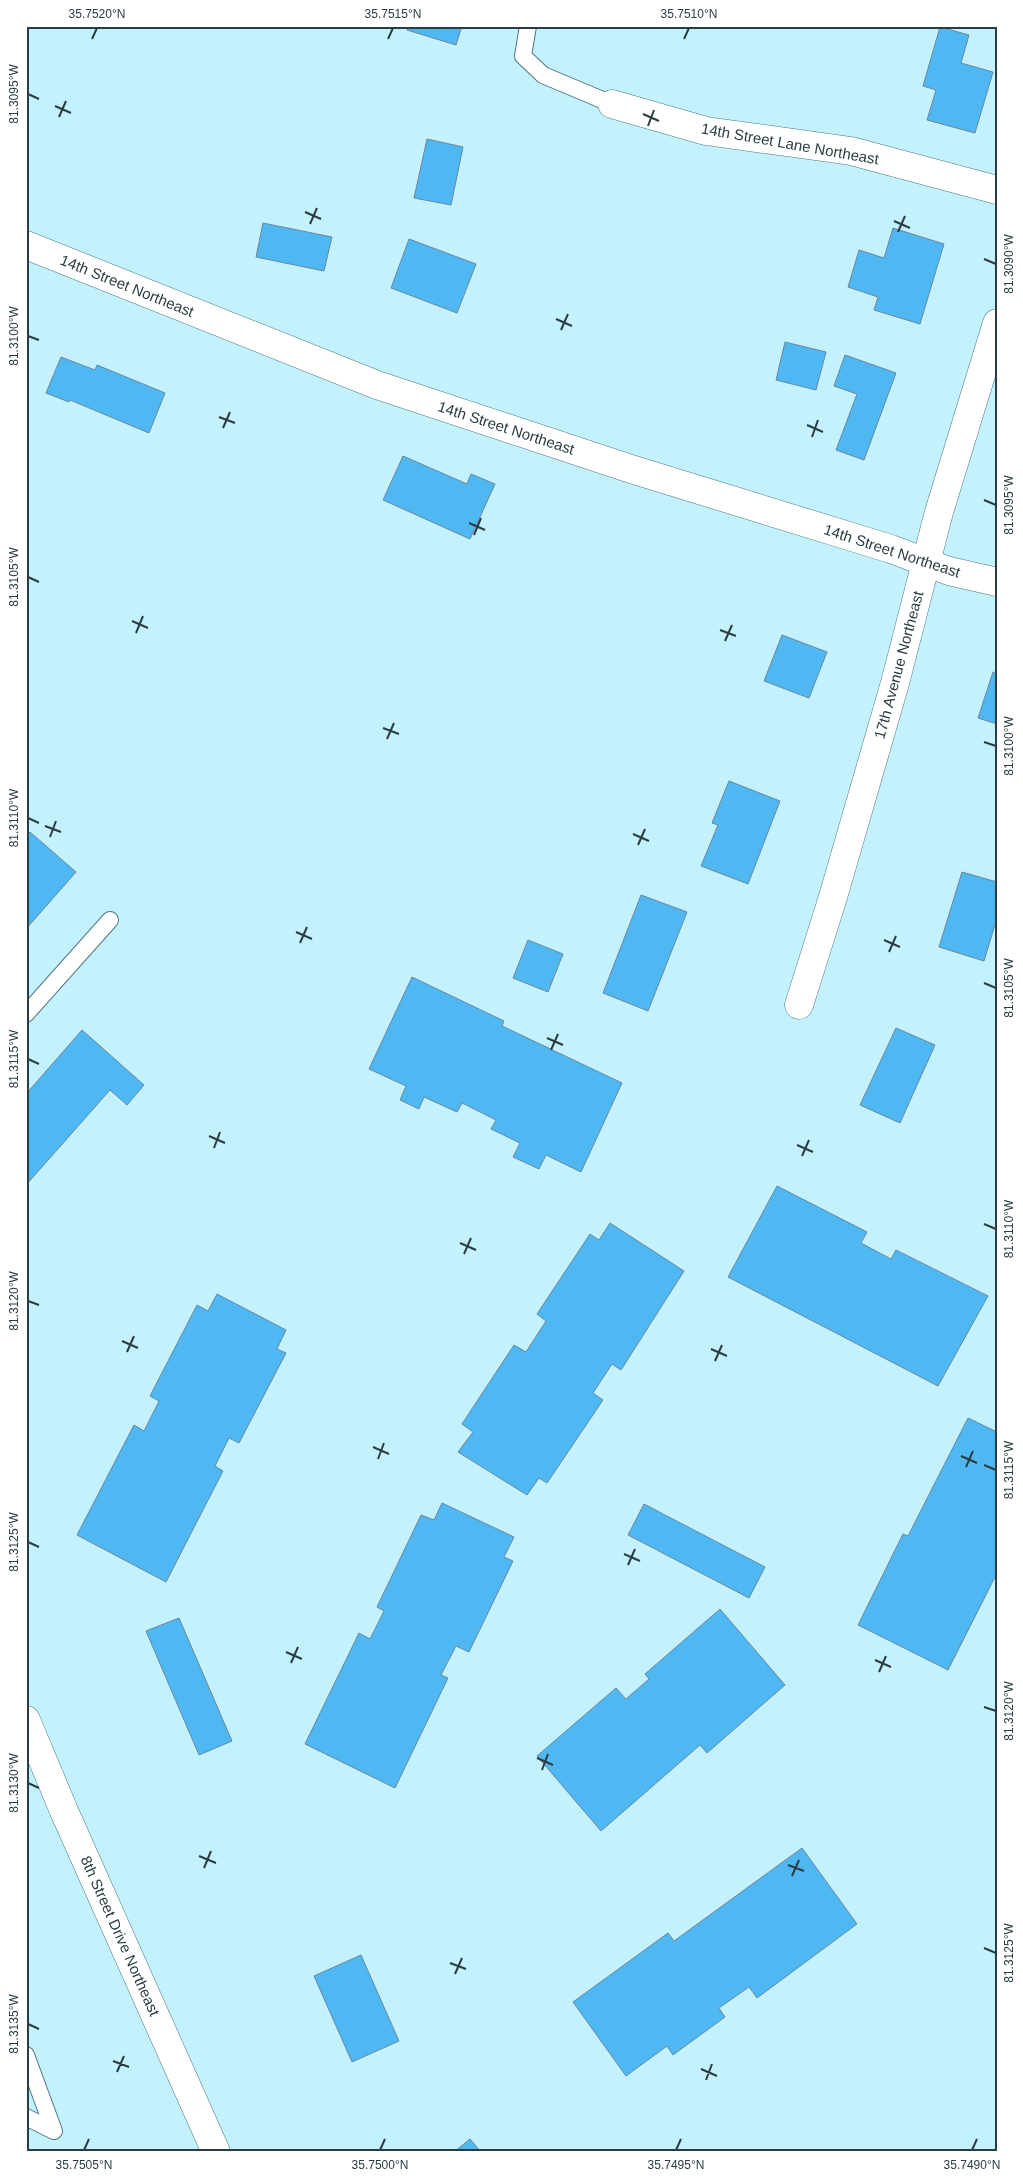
<svg xmlns="http://www.w3.org/2000/svg" width="1023" height="2178" viewBox="0 0 1023 2178" font-family="Helvetica,sans-serif">
<style>
.building{fill:#4fb8f2;stroke:#67899f}
.lines{fill:none;stroke-linecap:round;stroke-linejoin:round}
.service-casing{stroke:#4c7782;stroke-width:18}
.minor-casing{stroke:#4c7782;stroke-width:29}
.secondary-casing{stroke:#4c7782;stroke-width:29}
.service{stroke:#fff;stroke-width:16}
.minor{stroke:#fff;stroke-width:28}
.secondary{stroke:#fff;stroke-width:28}
.ticks{fill:none;stroke:#2a3d42;stroke-width:2}
.labels{text-anchor:middle;stroke-width:4.5;stroke-linejoin:round;paint-order:stroke}
.street-label{font-size:15px;fill:#2a3d42;stroke:#fff}
.neatline{fill:none;stroke:#2a3d42;stroke-width:2}
.ticks-label{font-size:12px;text-anchor:middle;fill:#2a3d42}
</style>
<rect width="100%" height="100%" fill="#c3f1fe"/>
<path class="building" d="M409 26H462L456 45 407 30Z
M940 27 969 35 961 63 993 72 975 133 927 120 936 90 923 86Z
M427 139 463 147 451 205 414 198Z
M263 223 332 237 324 271 256 257Z
M893 228 944 244 920 324 874 310 878 297 848 287 859 250 884 258Z
M409 239 476 264 457 313 391 288Z
M785 342 826 352 816 390 776 380Z
M845 355 896 373 864 460 836 450 857 394 834 386Z
M61 357 95 370 97 365 165 393 149 433 70 400 69 402 46 393Z
M403 456 467 484 471 474 495 484 470 539 383 500Z
M782 635 827 652 809 698 764 681Z
M993 672 997 673V724L978 718Z
M729 781 780 801 748 884 701 866 718 825 712 823Z
M30 832 76 872 26 929V836Z
M962 872 997 882V918L984 961 939 947Z
M641 895 687 912 648 1011 603 993Z
M528 940 563 954 548 992 513 978Z
M412 977 504 1021 502 1026 622 1083 581 1172 546 1155 539 1169 513 1157 520 1143 491 1129 496 1120 462 1103 457 1112 424 1097 419 1109 400 1100 406 1086 369 1069Z
M896 1028 935 1045 900 1123 860 1105Z
M82 1030 144 1085 127 1105 110 1090 26 1185V1094Z
M777 1186 867 1232 861 1243 891 1259 896 1250 988 1296 938 1386 728 1277Z
M610 1223 684 1271 621 1370 612 1364 593 1393 603 1400 547 1483 539 1478 527 1495 458 1452 473 1432 462 1424 514 1345 526 1352 546 1321 537 1314 590 1234 599 1240Z
M217 1294 286 1330 277 1349 286 1353 239 1443 229 1438 215 1466 223 1471 166 1582 77 1535 134 1425 144 1431 159 1401 150 1396 197 1305 208 1311Z
M968 1418 997 1432V1573L948 1670 858 1625 903 1534 908 1536Z
M442 1503 514 1537 504 1557 513 1561 469 1652 456 1646 441 1675 448 1678 395 1788 305 1744 359 1633 370 1639 384 1611 377 1607 421 1515 434 1520Z
M644 1504 765 1567 749 1598 628 1535Z
M720 1609 785 1685 707 1753 700 1745 601 1831 537 1756 616 1688 626 1699 649 1679 645 1674Z
M179 1618 232 1741 199 1755 146 1631Z
M802 1848 857 1924 757 1998 749 1987 719 2008 725 2017 673 2055 667 2046 626 2076 573 2002 668 1933 674 1941Z
M361 1955 399 2041 352 2062 314 1976Z
M470 2139 481 2152H454Z"/>
<g class="lines">
<g class="service-casing">
<path id="service" d="M528 26 523 56 543 75 612 104
M26 1014 110 920
M26 2055 54 2131 26 2117"/>
</g>
<g class="minor-casing">
<path id="minor" d="M612 104 706 131 851 151 997 190
M26 245 377 385 631 469 891 549 949 571 997 582
M799 1005 833 897 895 683 939 512 997 323"/>
</g>
<g class="secondary-casing">
<path id="secondary" d="M26 1720 64 1811 216 2152"/>
</g>
<use href="#service" class="service"/>
<use href="#minor" class="minor"/>
<use href="#secondary" class="secondary"/>
</g>
<path class="ticks" d="M92 39 97 28M388 39 393 28M684 39 689 28M28 94 39 99M55 106 71 113M643 114 659 121M59 117 66 101M648 126 654 110M305 212 321 219M894 221 910 228M310 224 317 208M898 232 905 216M984 259 996 264M556 319 572 326M561 330 568 314M28 336 39 340M219 417 235 423M807 425 823 432M223 428 230 412M812 437 818 420M984 500 996 505M469 523 485 530M474 535 481 518M28 577 39 582M132 621 148 628M720 630 736 636M136 633 143 616M725 641 732 625M383 728 399 734M387 739 394 723M984 742 996 746M28 818 39 823M45 826 61 832M633 834 649 841M50 837 56 821M638 845 645 829M296 932 312 939M884 940 900 947M300 943 307 927M889 952 896 936M984 983 996 988M547 1038 563 1045M551 1050 558 1034M28 1059 39 1064M209 1136 225 1143M797 1145 813 1152M214 1148 220 1132M802 1156 809 1140M984 1224 996 1229M460 1243 476 1250M464 1254 471 1238M28 1301 39 1305M122 1341 138 1348M711 1349 727 1356M127 1352 134 1336M715 1361 722 1345M373 1447 389 1454M961 1456 977 1463M378 1459 384 1443M984 1465 996 1470M966 1467 973 1451M28 1542 39 1547M624 1554 640 1561M628 1565 635 1549M286 1652 302 1659M875 1660 891 1667M291 1663 298 1647M879 1672 886 1656M984 1707 996 1711M537 1758 553 1765M542 1770 548 1754M28 1783 39 1788M199 1856 216 1863M788 1865 804 1871M204 1868 211 1851M792 1876 799 1860M984 1948 996 1953M450 1963 466 1969M455 1974 462 1958M28 2024 39 2029M113 2061 129 2067M701 2069 717 2076M117 2072 124 2056M706 2080 712 2064M84 2150 89 2139M380 2150 385 2139M676 2150 681 2139M972 2150 977 2139"/>
<g class="labels">
<g class="street-label">
<text transform="translate(790 144) rotate(10)" y="5">14th Street Lane Northeast</text>
<text transform="translate(127 286) rotate(22)" y="5">14th Street Northeast</text>
<text transform="translate(506 428) rotate(18)" y="5">14th Street Northeast</text>
<text transform="translate(892 551) rotate(18)" y="5">14th Street Northeast</text>
<text transform="translate(899 665) rotate(-75)" y="5">17th Avenue Northeast</text>
<text transform="translate(120 1936) rotate(66)" y="5">8th Street Drive Northeast</text>
</g>
</g>
<rect width="1023" height="2178" fill="none" stroke="#ffffff" stroke-width="55"/>
<rect x="28" y="28" width="968" height="2122" class="neatline"/>
<g class="ticks-label">
<text x="97" y="18">35.7520°N</text>
<text x="393" y="18">35.7515°N</text>
<text x="689" y="18">35.7510°N</text>
<text transform="translate(14 94) rotate(-90)" y="4">81.3095°W</text>
<text transform="translate(1009 264) rotate(-90)" y="4">81.3090°W</text>
<text transform="translate(14 336) rotate(-90)" y="4">81.3100°W</text>
<text transform="translate(1009 505) rotate(-90)" y="4">81.3095°W</text>
<text transform="translate(14 577) rotate(-90)" y="4">81.3105°W</text>
<text transform="translate(1009 746) rotate(-90)" y="4">81.3100°W</text>
<text transform="translate(14 818) rotate(-90)" y="4">81.3110°W</text>
<text transform="translate(1009 988) rotate(-90)" y="4">81.3105°W</text>
<text transform="translate(14 1059) rotate(-90)" y="4">81.3115°W</text>
<text transform="translate(1009 1229) rotate(-90)" y="4">81.3110°W</text>
<text transform="translate(14 1301) rotate(-90)" y="4">81.3120°W</text>
<text transform="translate(1009 1470) rotate(-90)" y="4">81.3115°W</text>
<text transform="translate(14 1542) rotate(-90)" y="4">81.3125°W</text>
<text transform="translate(1009 1711) rotate(-90)" y="4">81.3120°W</text>
<text transform="translate(14 1783) rotate(-90)" y="4">81.3130°W</text>
<text transform="translate(1009 1953) rotate(-90)" y="4">81.3125°W</text>
<text transform="translate(14 2024) rotate(-90)" y="4">81.3135°W</text>
<text x="84" y="2169">35.7505°N</text>
<text x="380" y="2169">35.7500°N</text>
<text x="676" y="2169">35.7495°N</text>
<text x="972" y="2169">35.7490°N</text>
</g>
</svg>
